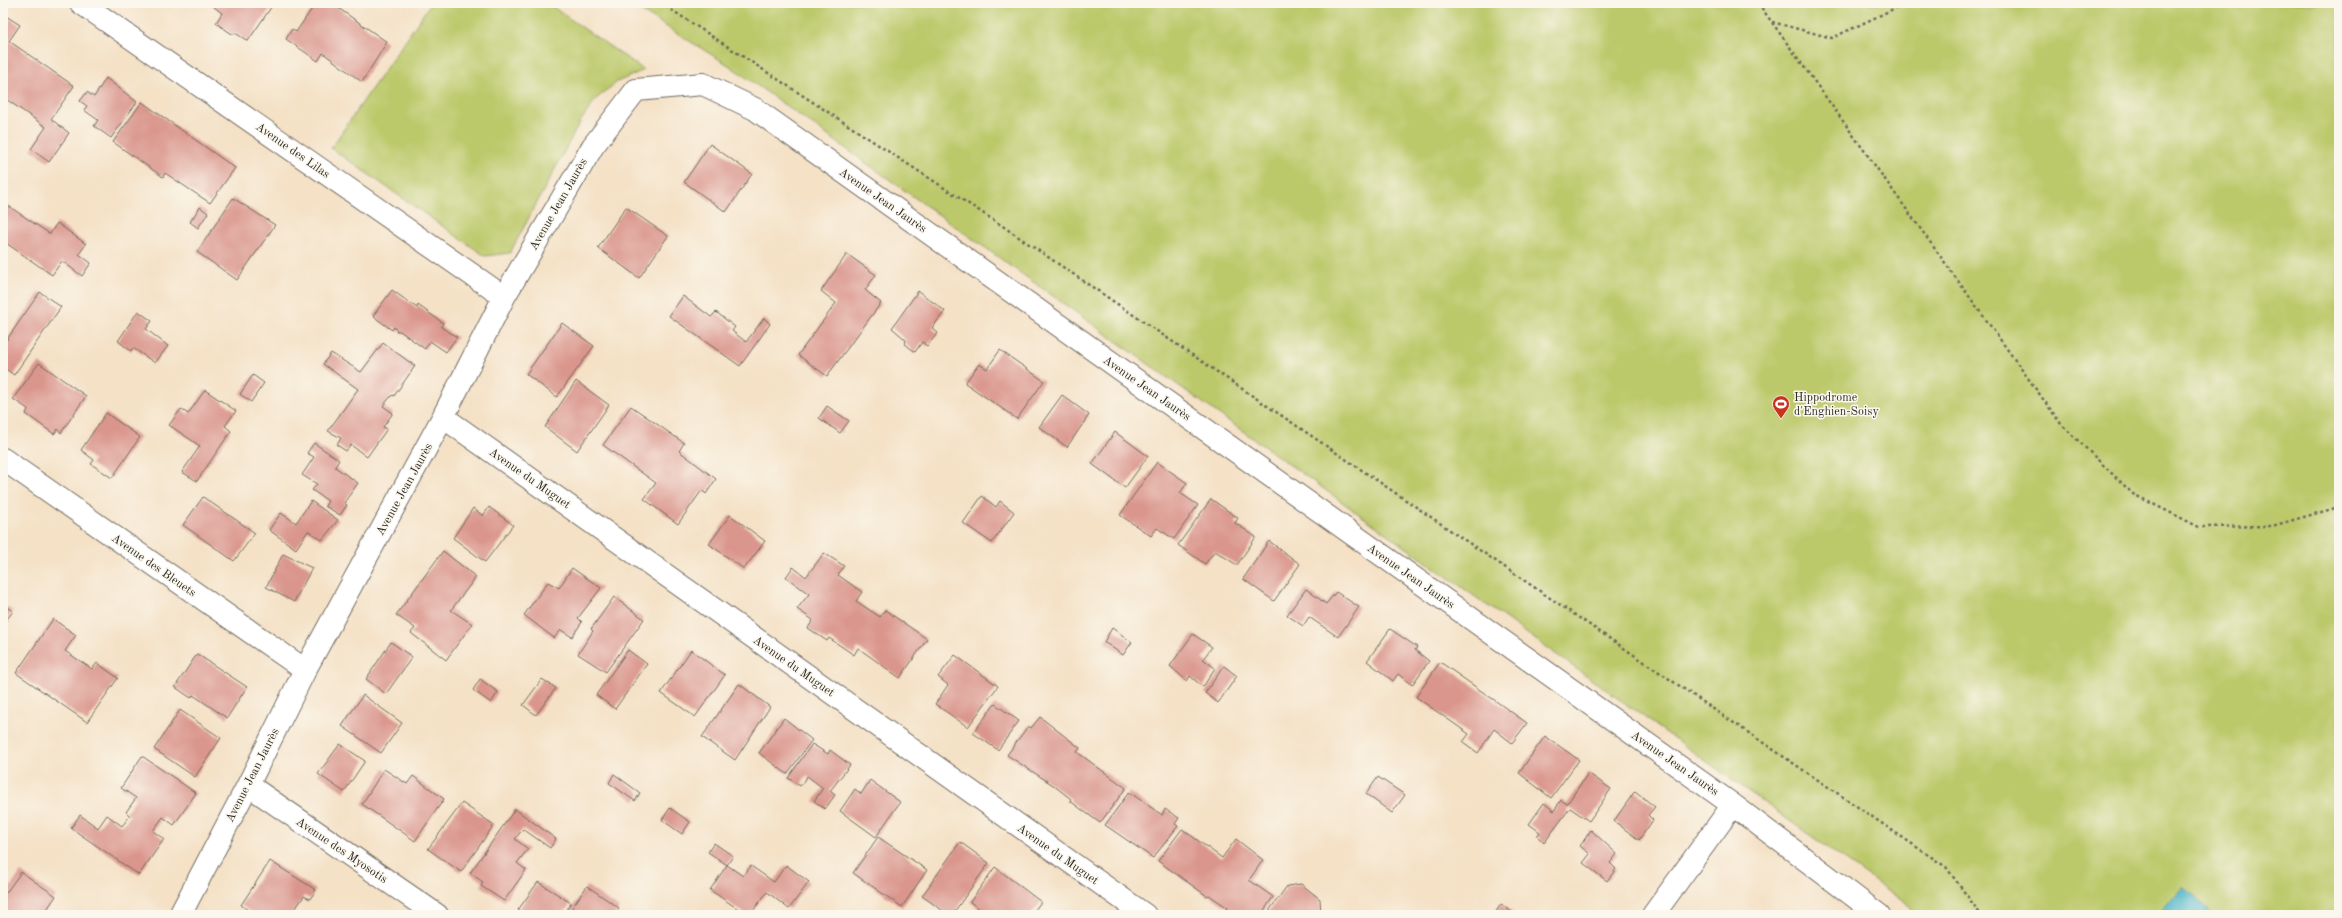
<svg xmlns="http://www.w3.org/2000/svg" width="2342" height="918" viewBox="0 0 2342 918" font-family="'Old Standard TT',serif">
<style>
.green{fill:#bcc96b;stroke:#747a4b}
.water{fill:#4ab4c9;stroke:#3a707a}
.building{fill:#da968d}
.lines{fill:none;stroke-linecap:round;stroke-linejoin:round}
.minor-casing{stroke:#716b61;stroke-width:24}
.path{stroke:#716b61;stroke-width:2.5;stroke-dasharray:3 3;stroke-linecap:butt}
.minor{stroke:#fff;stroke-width:22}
.labels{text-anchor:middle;stroke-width:3;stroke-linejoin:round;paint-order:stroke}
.street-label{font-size:12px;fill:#2b2b2b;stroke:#fbf7ec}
.poi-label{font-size:12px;fill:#2b2b2b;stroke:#fbf7ec;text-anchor:start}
</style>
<rect width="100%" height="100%" fill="#fbf7ec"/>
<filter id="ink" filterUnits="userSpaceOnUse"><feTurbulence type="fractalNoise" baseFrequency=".025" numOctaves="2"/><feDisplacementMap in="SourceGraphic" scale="8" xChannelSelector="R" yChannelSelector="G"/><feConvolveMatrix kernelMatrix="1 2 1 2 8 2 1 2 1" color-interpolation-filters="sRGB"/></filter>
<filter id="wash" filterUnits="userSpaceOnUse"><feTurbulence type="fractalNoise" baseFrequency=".012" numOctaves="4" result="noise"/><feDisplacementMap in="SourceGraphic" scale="16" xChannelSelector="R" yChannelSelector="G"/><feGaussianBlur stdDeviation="0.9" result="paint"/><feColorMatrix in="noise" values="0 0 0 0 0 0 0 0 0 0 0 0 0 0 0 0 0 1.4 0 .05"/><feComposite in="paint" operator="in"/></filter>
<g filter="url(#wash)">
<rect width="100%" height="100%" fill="#f4e1c6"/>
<path class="green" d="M431 3H547L644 70 617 82 596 99 580 122 510 253 485 256 331 148Z
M628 3H2339V915H1922L730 66Z"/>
<path class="water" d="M2184 886 2214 915H2157Z"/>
<g id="blocks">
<path class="building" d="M209 3H274L248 41 235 33 232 34 216 23 222 13Z
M316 3H331L387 42 362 82 323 53 318 61 286 39 292 29 296 32Z
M3 14 20 25 9 41 74 86 51 119 69 133 49 162 31 149 46 127 3 97Z
M106 78 137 102 111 138 94 126 98 120 84 110 87 106 80 101 87 92 94 97Z
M142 102 235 168 210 203 165 173 163 177 113 142Z
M710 144 752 174 726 212 684 182Z
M233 198 275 225 237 280 197 252Z
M7 205 50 234 57 223 86 244 79 254 91 263 82 276 62 261 52 275 3 241V211Z
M200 207 208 213 198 228 190 222Z
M626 207 668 236 639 278 598 248Z
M847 254 876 275 865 290 881 303 827 376 798 355 836 303 821 291Z
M392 290 417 308 418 305 443 323 441 327 457 337 446 352 430 341 425 349 400 331H396L397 330 394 327 392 330 373 316Z
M918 291 945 311 932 328 938 333 927 346 922 342 915 352 905 344 906 340 892 328Z
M40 292 61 307 14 375 3 367V345Z
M683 296 711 317 716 312 735 327 732 331 746 342 764 318 770 324 740 366 669 316Z
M138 311 152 321 146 329 168 346 155 363 133 348 131 351 118 341Z
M562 323 594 346 557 397 526 374Z
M383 343 415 366 394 396 392 395 383 406 393 413 383 427 387 429 367 457 351 445 346 451 337 445 341 438 328 431 358 389 323 364 331 353 361 372Z
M1000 350 1044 381 1017 419 965 383 979 364 987 369Z
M39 363 86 396 61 433 58 429 54 434 26 414 28 409 13 399Z
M253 375 264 383 251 402 240 394Z
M576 381 609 405 577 451 545 427Z
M205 390 236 411 225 426 231 431 197 481 182 472 200 446 169 425 181 409 188 414Z
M1062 395 1089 415 1067 447 1039 427Z
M631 406 684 443 679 451 716 479 706 494 702 490 678 524 644 499 656 483 603 445Z
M827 406 849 421 840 433 819 418Z
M106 413 140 437 112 478 91 464 94 460 81 450Z
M1115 432 1148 456 1125 488 1092 464Z
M314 443 339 460 335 467 358 483 344 503 347 505 340 515 325 506 328 501 312 490 317 484 302 475 314 457 307 453Z
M1157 462 1187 483 1180 493 1198 505 1174 539 1157 528 1151 536 1120 515Z
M982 496 996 507 1000 501 1014 512 992 543 963 523Z
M203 497 255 533 234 561 183 525Z
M1211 499 1238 518 1235 523 1256 537 1237 565 1215 551 1205 564 1178 545Z
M311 501 338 520 322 540 308 531 296 549 269 530 281 513 296 523Z
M489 507 513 525 485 562 453 538 473 508 483 516Z
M730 515 765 541 744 569 709 544Z
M1269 541 1300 564 1274 601 1243 579Z
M443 551 476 577 451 610 472 624 446 660 411 633 415 628 396 615Z
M824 553 844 566 838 575 862 592 856 601 880 617 885 610 927 639 900 678 858 648 854 655 829 638 827 641 808 628 813 620 797 609 809 594 786 577 793 567 806 577Z
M283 554 312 568 294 602 266 587Z
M572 568 601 588 578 618 582 622 572 637 561 630 554 638 524 615 548 582 559 588Z
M1306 589 1326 604 1336 592 1359 607 1338 637 1309 617 1303 626 1287 615Z
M614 597 644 619 606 672 578 654 593 631 591 629Z
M3 605 13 611 3 625Z
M53 619 76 635 65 651 92 669 97 663 118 678 87 722 16 673Z
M1112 628 1132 642 1123 655 1104 642Z
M1390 629 1417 647 1415 650 1429 661 1412 685 1398 674 1393 681 1367 661Z
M1193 634 1212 647 1203 659 1215 668 1203 687 1190 676 1187 681 1170 666Z
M391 642 412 657 386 694 366 679Z
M628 650 647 664 615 709 596 695Z
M691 650 725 675 695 717 661 693Z
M197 654 247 687 227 718 193 695 191 698 175 687Z
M955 655 998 686 968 727 935 704 948 685 938 677Z
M1440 662 1527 723 1512 743 1494 729 1478 753 1463 742 1469 734 1416 697Z
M1224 666 1237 676 1218 703 1205 693Z
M480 679 498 692 491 703 473 690Z
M542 679 556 688 536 715 523 705Z
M739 684 770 707 735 760 702 737Z
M363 695 402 723 381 753 342 726Z
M995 704 1019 721 998 750 973 733Z
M180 710 221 738 195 777 154 749Z
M1040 717 1080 748 1077 752 1126 788 1100 823 1070 801 1071 799 1053 785 1007 755 1028 726 1031 728Z
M784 718 812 740 787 774 759 753Z
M1545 736 1579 760 1551 798 1519 773Z
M340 744 365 761 344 792 318 774Z
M812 744 828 754 830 750 850 765 830 791 835 795 825 809 814 801 823 788 807 776 800 786 788 778Z
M142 756 196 793 174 825 163 817 153 831 164 839 139 875 71 828 80 815 98 828 107 815 122 826 130 816 126 812 136 798 121 788Z
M384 769 407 784 413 776 444 799 415 841 362 804Z
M1588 773 1611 789 1589 821 1570 808 1544 843 1537 836 1540 832 1529 824 1544 803 1554 811 1561 800 1567 804Z
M614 774 640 793 635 801 609 783Z
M1378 777 1405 795 1392 813 1366 794Z
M870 780 900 802 876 837 840 811 855 789 861 794Z
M1635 791 1655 807 1648 815 1653 820 1639 840 1614 821Z
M1129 792 1162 815 1165 809 1179 818 1175 824 1178 826 1153 858 1105 825Z
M462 803 494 825 461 872 428 849Z
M670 808 690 822 682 834 662 820Z
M515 809 556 839 550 848 523 829 515 839 528 849 517 863 526 870 504 901 481 886 483 882 470 873Z
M1182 829 1222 858 1236 839 1263 860 1249 880 1273 897 1261 915H1234L1226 910 1228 908 1209 895 1207 896 1158 861Z
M1591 830 1617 854 1610 863 1616 869 1607 881 1583 863 1590 854 1580 846Z
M878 837 927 870 902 907 853 873Z
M960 842 989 863 952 915H949L922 896Z
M714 843 733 856 727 865 708 852Z
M270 861 316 890 310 899 304 896 291 915H255L241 905Z
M727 865 743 876 751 866 774 882 786 865 809 882 789 909 767 892 750 915H747L710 890Z
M995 867 1041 902 1031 915H988L970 902Z
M21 872 56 896 43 915 3 914V897Z
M538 882 571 903 563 915H525L518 910Z
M1301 884 1320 899 1321 915H1266L1287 886Z
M587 886 619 908 614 915H567Z
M1501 904 1513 913 1517 915H1494Z"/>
</g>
</g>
<g filter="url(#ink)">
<use href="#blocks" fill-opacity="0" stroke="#716b61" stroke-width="1"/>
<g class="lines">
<g class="minor-casing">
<path id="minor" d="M81 3 504 297
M443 417 1145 915
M3 459 305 670
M248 785 437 915
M180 915 248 785 305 670 443 417 504 297 593 146 636 90 703 84 755 109 1733 805 1879 915
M1653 915 1733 805"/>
</g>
<path class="path" d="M661 3 1001 225 1946 867 1981 915
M1758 3 2061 424 2133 494 2199 527 2272 526 2339 507
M1772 22 1832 38 1906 3"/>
<use href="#minor" class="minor"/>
</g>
</g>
<defs>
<g id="stadium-pin" transform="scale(0.9)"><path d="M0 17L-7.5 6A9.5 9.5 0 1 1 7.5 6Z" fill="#c8321e" stroke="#fbf7ec"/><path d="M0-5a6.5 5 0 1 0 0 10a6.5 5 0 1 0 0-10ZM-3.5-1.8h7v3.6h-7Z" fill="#fff"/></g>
</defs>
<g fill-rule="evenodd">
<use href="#stadium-pin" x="1781" y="404"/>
</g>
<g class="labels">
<g class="street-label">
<text transform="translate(293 150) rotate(35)" y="4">Avenue des Lilas</text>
<text transform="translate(883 200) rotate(35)" y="4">Avenue Jean Jaurès</text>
<text transform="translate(558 204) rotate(-60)" y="4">Avenue Jean Jaurès</text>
<text transform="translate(1147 388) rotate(35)" y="4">Avenue Jean Jaurès</text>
<text transform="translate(530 478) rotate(35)" y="4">Avenue du Muguet</text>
<text transform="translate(404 489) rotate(-61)" y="4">Avenue Jean Jaurès</text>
<text transform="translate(154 565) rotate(35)" y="4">Avenue des Bleuets</text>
<text transform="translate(1411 576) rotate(35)" y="4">Avenue Jean Jaurès</text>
<text transform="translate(794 666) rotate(35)" y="4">Avenue du Muguet</text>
<text transform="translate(1675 763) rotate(35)" y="4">Avenue Jean Jaurès</text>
<text transform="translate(252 775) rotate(-63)" y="4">Avenue Jean Jaurès</text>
<text transform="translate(342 850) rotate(34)" y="4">Avenue des Myosotis</text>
<text transform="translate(1058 854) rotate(35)" y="4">Avenue du Muguet</text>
</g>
<g class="poi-label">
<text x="1794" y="401">Hippodrome<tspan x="1794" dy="14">d'Enghien-Soisy</tspan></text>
</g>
</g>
<rect width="2342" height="918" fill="none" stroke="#fbf7ec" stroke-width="16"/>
</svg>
